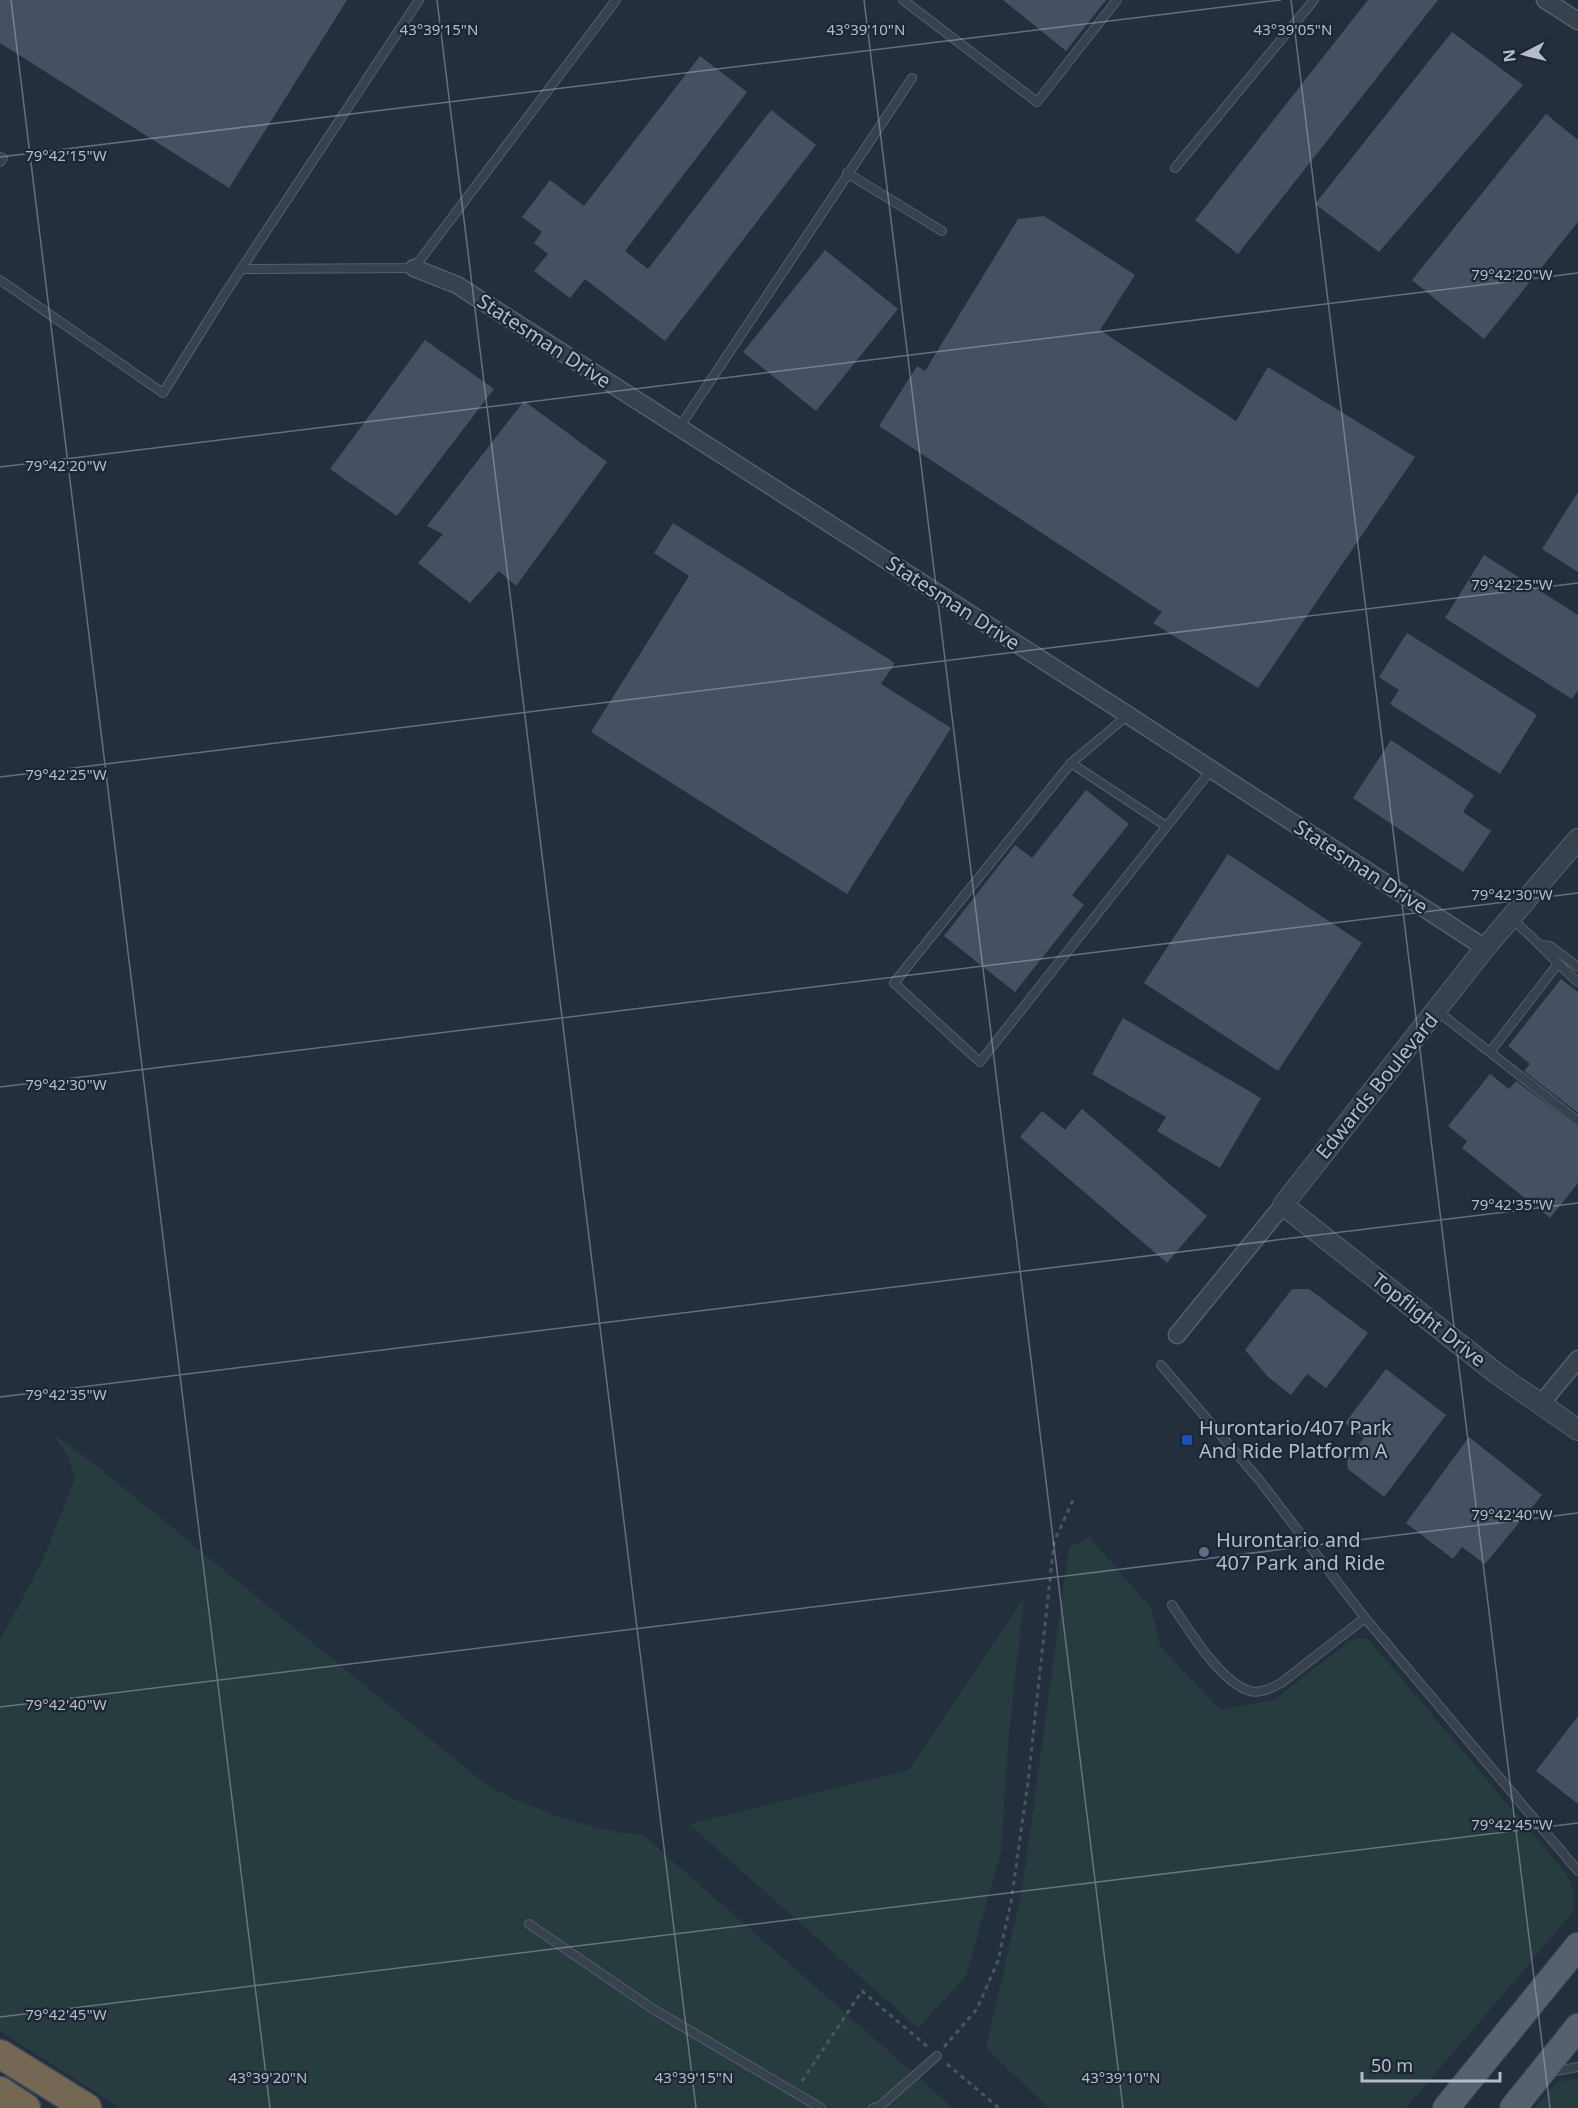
<svg xmlns="http://www.w3.org/2000/svg" width="1578" height="2108" viewBox="0 0 1578 2108" font-family="'Noto Sans',sans-serif">
<style>
.green{fill:#263c3f}
.building{fill:#455162}
.lines{fill:none;stroke-linecap:round;stroke-linejoin:round}
.service-casing{stroke:#565f6c;stroke-width:10}
.minor-casing{stroke:#565f6c;stroke-width:19}
.tertiary-casing{stroke:#565f6c;stroke-width:22}
.primary-casing{stroke:#414a57;stroke-width:28}
.motorway-casing{stroke:#434c59;stroke-width:31}
.path{stroke:#44595c;stroke-width:3;stroke-dasharray:4.5 4.5;stroke-linecap:butt}
.service{stroke:#38414e;stroke-width:8}
.minor{stroke:#38414e;stroke-width:16}
.tertiary{stroke:#38414e;stroke-width:20}
.primary{stroke:#56606e;stroke-width:26}
.motorway{stroke:#746855;stroke-width:28}
.ticks{fill:none;stroke:#b4bcc9;stroke-width:1.5;stroke-opacity:0.45}
.transit-dot{fill:#1a4fb4;stroke:#1d2633;stroke-width:2}
.service-dot{fill:#5c6f8a;stroke:#1d2633;stroke-width:2}
.labels{text-anchor:middle;stroke-width:4.5;stroke-linejoin:round;paint-order:stroke}
.street-label{font-size:20px;fill:#b4bcc9;stroke:#1d2633}
.poi-label{font-size:20px;fill:#b4bcc9;stroke:#1d2633;text-anchor:start}
.ticks-label{font-size:15px;text-anchor:middle;fill:#b4bcc9;stroke:#1d2633;stroke-width:4.5;stroke-linejoin:round;paint-order:stroke}
</style>
<rect width="100%" height="100%" fill="#242f3e"/>
<path class="green" d="M53 1434 98 1467 490 1788C544 1812 584 1829 643 1835L953 2108H120L0 2031V1640L43 1560 75 1479 68 1456Z
M1089 1537 1151 1608 1160 1646 1220 1710 1274 1700 1351 1640 1367 1638 1565 1872C1573 1886 1577 1896 1573 1912L1406 2108H1049L986 2048 1022 1890 1069 1547Z
M1024 1598 1009 1731 1001 1852 966 1976 918 2028 689 1824 909 1770Z
M1578 2078V2108H1535L1557 2082Z"/>
<path class="building" d="M0 0H347L229 188 0 43Z
M1003 0H1106L1066 51Z
M1368 0H1438L1238 254 1195 220Z
M1452 32 1523 85 1379 252 1315 204Z
M700 56 747 92 625 251 648 269 771 110 816 145 665 341 585 279 570 298 534 271 548 254 534 243 542 232 522 217 550 180 584 206Z
M1546 114 1578 140V222L1484 339 1412 280Z
M1044 216 1135 275 1100 330 1236 421 1268 367 1415 457 1258 688 1153 623 1162 612 879 426 917 366 925 371 1018 219Z
M825 250 898 309 816 411 743 352Z
M425 340 494 389 397 516 330 469Z
M524 401 607 462 516 586 499 571 470 603 418 563 443 534 427 526Z
M1578 492V572L1542 549Z
M673 523 895 663 881 684 951 728 847 894 591 732 689 576 654 553Z
M1484 555 1578 615V690L1572 699 1445 618Z
M1407 633 1537 715 1500 774 1390 704 1399 690 1379 677Z
M1391 740 1474 795 1463 812 1491 831 1463 872 1353 798Z
M1086 790 1129 824 1072 895 1084 905 1015 992 944 936 1015 845 1032 858Z
M1228 854 1362 943 1278 1071 1144 983Z
M1561 979 1578 992V1113L1524 1071 1530 1064 1508 1046Z
M1123 1018 1261 1098 1220 1168 1157 1131 1166 1117 1092 1074Z
M1490 1074 1509 1089 1516 1081 1578 1127V1183L1550 1218 1462 1148 1467 1141 1448 1126Z
M1082 1109 1207 1216 1167 1263 1020 1137 1042 1111 1065 1130Z
M1292 1289H1309L1368 1333 1326 1388 1307 1374 1291 1395 1267 1376 1245 1350Z
M1386 1369 1446 1415 1384 1497 1348 1469 1347 1460 1364 1438 1345 1423Z
M1469 1437 1542 1495 1485 1564 1462 1547 1453 1559 1406 1523Z
M1578 1716V1804L1536 1771Z"/>
<g class="lines">
<g class="service-casing">
<path id="service" d="M903 0 1037 102 1117 0
M0 157 3 158 0 162
M1175 168 1314 0
M847 173 942 231
M241 269 414 268 616 0
M0 280 163 393 226 292 419 0
M679 428 912 78
M1128 715 1071 763 894 983 980 1062 1212 769
M1071 763 1166 826
M1511 919C1536 938 1554 962 1578 982
M1541 945 1550 946 1578 967
M1437 1011 1578 1121
M1490 1052 1557 965
M1161 1365 1260 1481 1365 1618 1578 1871
M1172 1605C1189 1630 1220 1682 1250 1691 1260 1694 1272 1688 1281 1683L1365 1618
M529 1924 653 2009 821 2108
M1551 2072 1578 2067
M873 2108 880 2106 937 2056"/>
</g>
<g class="minor-casing">
<path id="minor" d="M1545 0 1578 21
M414 268 457 285 1128 715 1485 948
M1177 1335 1283 1205
M1540 1405 1578 1359"/>
</g>
<g class="tertiary-casing">
<path id="tertiary" d="M1578 839 1485 948 1283 1205 1496 1373 1578 1430"/>
</g>
<g class="primary-casing">
<path id="primary" d="M1446 2108 1578 1946
M1513 2108 1578 2027"/>
</g>
<g class="motorway-casing">
<path id="motorway" d="M0 2054 87 2108
M0 2091 26 2108"/>
</g>
<path class="path" d="M944 2047 977 2009 998 1961 1011 1902 1028 1782 1054 1542 1074 1498
M947 2064 999 2108
M802 2081 862 1991 929 2048"/>
<use href="#service" class="service"/>
<use href="#minor" class="minor"/>
<use href="#tertiary" class="tertiary"/>
<use href="#primary" class="primary"/>
<use href="#motorway" class="motorway"/>
</g>
<path class="ticks" d="M11 0 270 2108M437 0 696 2108M864 0 1123 2108M1291 0 1550 2108M0 157 1281 0M0 467 1578 273M0 777 1578 583M0 1087 1578 893M0 1397 1578 1203M0 1707 1578 1513M0 2017 1578 1823"/>
<rect class="transit-dot" x="1181" y="1434" width="12" height="12" rx="3"/>
<circle class="service-dot" cx="1204" cy="1552" r="6"/>
<g class="labels">
<g class="street-label">
<text transform="translate(544 341) rotate(33)" y="7">Statesman Drive</text>
<text transform="translate(953 603) rotate(33)" y="7">Statesman Drive</text>
<text transform="translate(1361 867) rotate(33)" y="7">Statesman Drive</text>
<text transform="translate(1377 1086) rotate(-51)" y="7">Edwards Boulevard</text>
<text transform="translate(1429 1320) rotate(38)" y="7">Topflight Drive</text>
</g>
<g class="poi-label">
<text x="1199" y="1435">Hurontario/407 Park<tspan x="1199" dy="23">And Ride Platform A</tspan></text>
<text x="1216" y="1547">Hurontario and<tspan x="1216" dy="23">407 Park and Ride</tspan></text>
</g>
</g>
<g class="ticks-label">
<text x="439" y="35">43°39'15"N</text>
<text x="866" y="35">43°39'10"N</text>
<text x="1293" y="35">43°39'05"N</text>
<text x="66" y="161">79°42'15"W</text>
<text x="1512" y="280">79°42'20"W</text>
<text x="66" y="471">79°42'20"W</text>
<text x="1512" y="590">79°42'25"W</text>
<text x="66" y="780">79°42'25"W</text>
<text x="1512" y="900">79°42'30"W</text>
<text x="66" y="1090">79°42'30"W</text>
<text x="1512" y="1210">79°42'35"W</text>
<text x="66" y="1400">79°42'35"W</text>
<text x="1512" y="1520">79°42'40"W</text>
<text x="66" y="1710">79°42'40"W</text>
<text x="1512" y="1830">79°42'45"W</text>
<text x="66" y="2020">79°42'45"W</text>
<text x="268" y="2083">43°39'20"N</text>
<text x="694" y="2083">43°39'15"N</text>
<text x="1121" y="2083">43°39'10"N</text>
</g>
<g transform="translate(1524 54) rotate(263)" stroke="#1d2633" stroke-width="4.5" paint-order="stroke">
<path d="M0-4.5L10 22L0 15L-10 22Z" fill="#b4bcc9"/>
<text y="-9" font-size="16" font-weight="bold" text-anchor="middle" fill="#b4bcc9">N</text>
</g>
<path d="M1362 2072v9h138v-9" fill="none" stroke="#b4bcc9" stroke-width="3"/>
<text x="1371" y="2072" font-size="18" fill="#b4bcc9" stroke="#1d2633" stroke-width="4.5" paint-order="stroke">50 m</text>
</svg>
